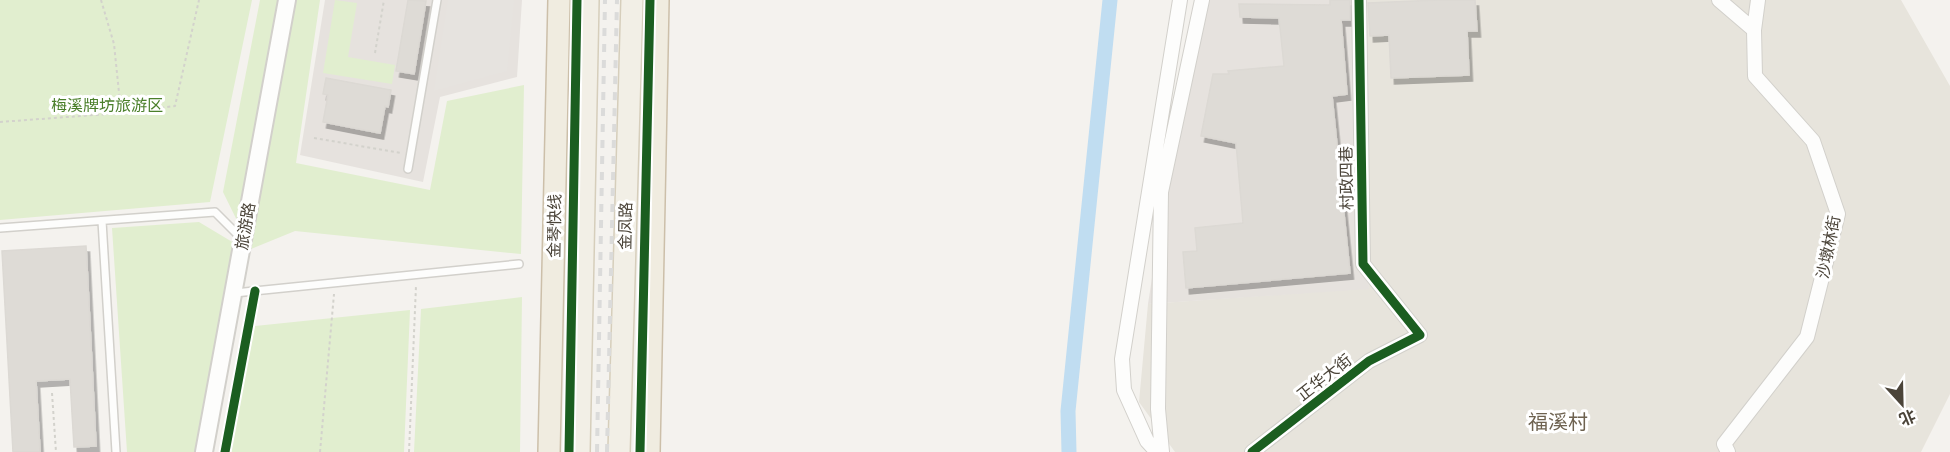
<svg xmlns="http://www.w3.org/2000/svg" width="1950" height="452" viewBox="0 0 1950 452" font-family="Overpass,'Noto Sans SC',sans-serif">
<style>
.residential{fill:#e7e4dc}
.industrial{fill:#e6e2de}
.green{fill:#e1eecf}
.parking{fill:#e6e3df}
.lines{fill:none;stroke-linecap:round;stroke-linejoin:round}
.canal{stroke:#c0ddf1;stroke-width:15}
.building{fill:#dedbd6;stroke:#dcd9d4;stroke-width:1.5;filter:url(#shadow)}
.service-casing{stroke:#d2d0cb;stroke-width:10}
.minor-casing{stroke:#d2d0cb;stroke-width:16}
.tertiary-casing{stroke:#d2d0cb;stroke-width:20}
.primary-casing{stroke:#d6cebb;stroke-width:24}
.trunk-casing{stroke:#ccbfa9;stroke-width:24}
.path{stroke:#d3d2cc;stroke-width:2;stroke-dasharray:3 3;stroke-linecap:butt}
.service{stroke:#fdfdfc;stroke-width:7}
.minor{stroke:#fdfdfc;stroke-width:14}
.tertiary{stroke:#fdfdfc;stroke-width:16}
.primary{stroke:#f2efe6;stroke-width:21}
.trunk{stroke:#f0ece0;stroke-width:21}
.rail{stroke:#dbdbda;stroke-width:4;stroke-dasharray:8 8;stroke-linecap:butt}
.cycleway-casing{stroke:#fff;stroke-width:13}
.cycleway{stroke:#1b5e20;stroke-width:9}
.labels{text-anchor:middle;stroke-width:6;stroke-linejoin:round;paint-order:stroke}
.park-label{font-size:16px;fill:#4a7f2a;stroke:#fff}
.street-label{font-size:16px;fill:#4b4439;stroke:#fff}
.quarter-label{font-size:20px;fill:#6e6250;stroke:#fff}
</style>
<defs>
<filter id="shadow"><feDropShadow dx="3.5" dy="6" stdDeviation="0" flood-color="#0004"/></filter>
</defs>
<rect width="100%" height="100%" fill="#f4f2ee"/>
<path class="residential" d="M1362 0H1901L1950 86V394L1921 452H1175L1139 402 1148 304 1369 288Z"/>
<path class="industrial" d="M325 0H522L517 77 440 97 423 182 300 155Z
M1195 0H1362L1369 289 1148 304Z"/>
<path class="green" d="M0 0H252L210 202 0 220Z
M260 0H320L296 163 430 190 447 101 524 85 521 254 295 231 251 249 223 192Z
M335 0 357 3 348 57 395 65 392 84 323 73Z
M199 222 234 243 195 452H127L112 228Z
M522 297 520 452H414L421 309Z
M410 310 404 452H230L255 326Z"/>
<path class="parking" d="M448 0H514L507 71 434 91Z"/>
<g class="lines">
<path class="canal" d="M1069 452 1068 411 1110 0"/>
</g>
<path class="building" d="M408 0 426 1 414 74 396 71Z
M1330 0H1350V20H1341L1347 94 1332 96 1350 273 1186 288 1183 252 1197 251 1195 228 1243 223 1236 143 1201 136 1213 74H1229L1228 71 1284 66 1279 18 1240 17 1239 4 1330 5Z
M1439 0H1475L1477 31H1467L1469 75 1391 78 1389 35 1370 36 1368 3Z
M326 78 391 90 388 107 385 106 380 133 323 122 328 95 323 94Z
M86 246 96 446 74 447 70 379 36 381 40 452H13L2 251Z"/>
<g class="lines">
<g class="service-casing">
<path id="service" d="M408 169 437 0
M102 221 116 452
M0 228 215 212 241 238
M235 293 519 264"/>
</g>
<g class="minor-casing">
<path id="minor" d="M1719 0 1754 30
M1157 452 1147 441 1124 390 1122 359 1180 0
M1162 452 1158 409 1161 192 1202 0
M1252 452 1369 361 1420 335 1363 264 1359 0
M1728 452 1724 444 1807 337 1838 214 1813 141 1755 76 1754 30 1758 0"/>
</g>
<g class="tertiary-casing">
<path id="tertiary" d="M204 452 287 0"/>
</g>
<g class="primary-casing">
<path id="primary" d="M579 452 588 0
M619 452 632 0"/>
</g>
<g class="trunk-casing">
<path id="trunk" d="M549 452 559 0
M649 452 658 0"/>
</g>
<path class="path" d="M101 0 114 44 121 112
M375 53 384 0
M0 122 121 113 175 106 199 0
M314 138 401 153
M52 393 56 452
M320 452 334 294
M409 452 416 286"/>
<use href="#service" class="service"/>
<use href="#minor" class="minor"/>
<use href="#tertiary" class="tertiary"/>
<use href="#primary" class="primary"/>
<use href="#trunk" class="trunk"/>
<path class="rail" d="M597 452 605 0
M607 452 617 0"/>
<g class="cycleway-casing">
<path id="cycleway" d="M225 452 255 291
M569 452 577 0
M640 452 650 0
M1252 452 1369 361 1420 335 1363 264 1359 0"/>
</g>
<use href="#cycleway" class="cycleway"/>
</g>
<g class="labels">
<g class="park-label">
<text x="107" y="111">梅溪牌坊旅游区</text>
</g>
<g class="street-label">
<text transform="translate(1346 178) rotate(-91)" y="6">村政四巷</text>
<text transform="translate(245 226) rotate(-80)" y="6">旅游路</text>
<text transform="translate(554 226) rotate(-89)" y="6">金琴快线</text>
<text transform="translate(625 226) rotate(-89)" y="6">金凤路</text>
<text transform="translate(1828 247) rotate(-79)" y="6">沙墩林街</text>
<text transform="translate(1324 377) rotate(-38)" y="6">正华大街</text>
</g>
<g class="quarter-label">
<text x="1558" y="429">福溪村</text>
</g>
</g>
<g transform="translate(1902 404) rotate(158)" stroke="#ffffff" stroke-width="4.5" paint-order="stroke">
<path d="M0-4.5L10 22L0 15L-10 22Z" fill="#4b4439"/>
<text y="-9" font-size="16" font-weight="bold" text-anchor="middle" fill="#4b4439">北</text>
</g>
</svg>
